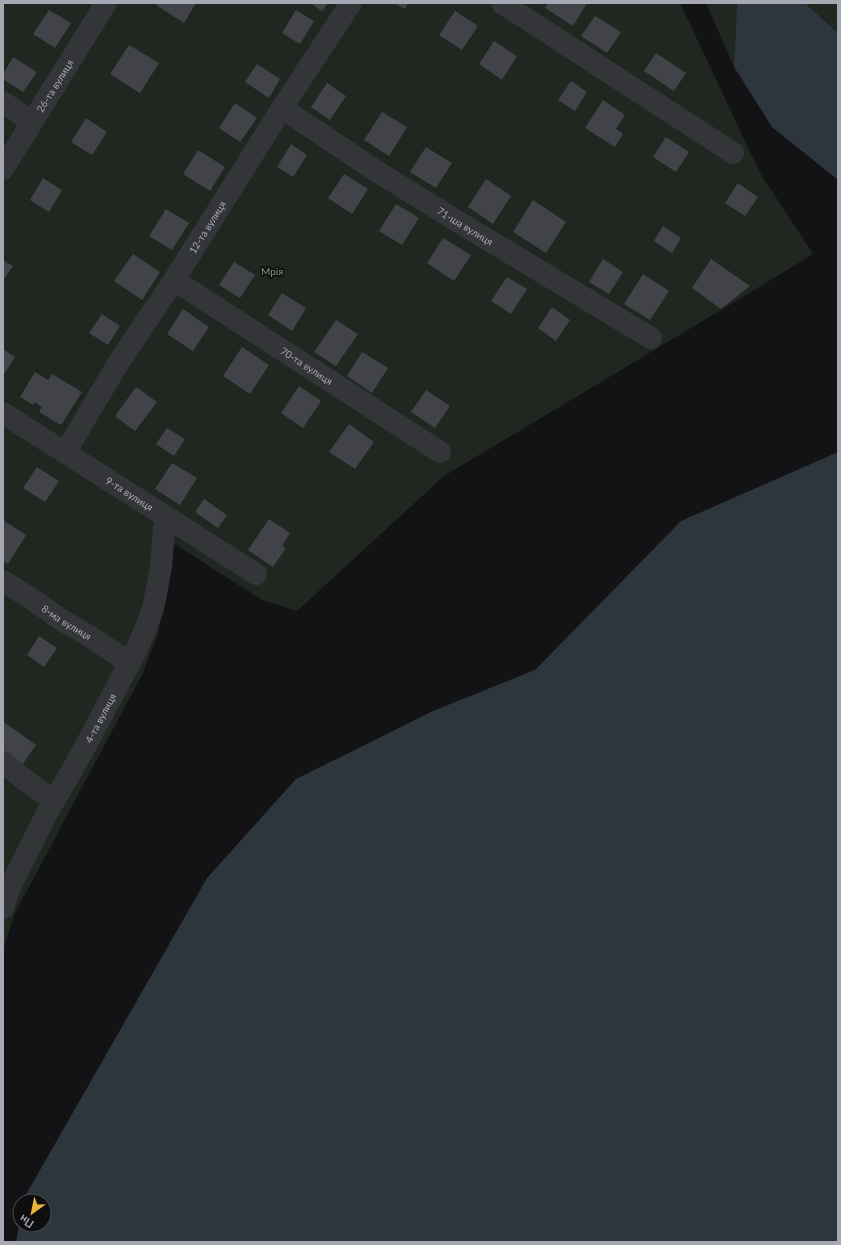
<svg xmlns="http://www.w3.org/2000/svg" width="841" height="1245" viewBox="0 0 841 1245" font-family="Lato,sans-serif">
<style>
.green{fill:#202721}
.water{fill:#2d353d}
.building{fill:#424348}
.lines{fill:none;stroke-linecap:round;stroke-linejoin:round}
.street{stroke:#343539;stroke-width:22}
.labels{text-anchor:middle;stroke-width:3.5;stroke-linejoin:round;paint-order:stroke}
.street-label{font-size:10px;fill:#a6a9b4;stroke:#0e0e10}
.park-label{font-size:10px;fill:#7d9e81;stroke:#0e0e10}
</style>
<rect width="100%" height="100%" fill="#131315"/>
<path class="green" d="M3 3H680L760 173 813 254 756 289 444 476 297 611 262 600 175 544 169 554 166 592 158 634 143 673 15 913 3 950Z
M706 3H737L734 67Z
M805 3H838V33Z"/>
<path class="water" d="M737 3H805L838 33V180L772 127 734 67Z
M838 452V1242H16L20 1221V1225H44V1201H24V1198L207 878 296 779 433 711 535 670 681 521Z"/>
<path class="building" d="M158 3H196L184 23 156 5Z
M310 3H328L322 11Z
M394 3H408L405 9Z
M548 3H587L573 26 545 8Z
M49 10 71 23 55 48 33 34Z
M296 10 314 21 300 44 282 33Z
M455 11 478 26 462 50 439 35Z
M595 16 621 32 607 53 581 36Z
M494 41 517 56 502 80 479 64Z
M129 45 159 63 140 93 110 74Z
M656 53 686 73 674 91 644 71Z
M13 57 37 72 23 92 3 79V74Z
M257 64 280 79 269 98 245 82Z
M571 81 587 92 575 111 558 100Z
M327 83 346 96 330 120 311 107Z
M603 100 625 115 616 129 623 134 615 147 585 128Z
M235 103 257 118 240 142 219 128Z
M382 112 407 127 389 156 364 140Z
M86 118 107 132 92 155 71 142Z
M666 137 689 152 676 172 653 157Z
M291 144 307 155 293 177 277 167Z
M426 147 452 163 436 188 410 172Z
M198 150 225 167 210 191 183 174Z
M344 174 368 189 352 214 328 198Z
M43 178 62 190 49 212 30 200Z
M486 179 511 196 493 224 468 207Z
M738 183 758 197 745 216 725 203Z
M533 200 566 222 546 253 513 232Z
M396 204 419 218 402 245 379 231Z
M166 209 189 223 172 250 149 236Z
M663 226 681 238 672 253 654 241Z
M443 238 471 255 454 281 427 263Z
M133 254 160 272 142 300 114 281Z
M603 259 623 272 609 294 589 282Z
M711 259 750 286 721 309 692 288Z
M3 260 13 266 3 281Z
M234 262 255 275 240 298 219 285Z
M643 274 669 291 650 320 624 304Z
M507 277 527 289 511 314 491 301Z
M282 293 306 308 292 331 268 315Z
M552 307 570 320 556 341 538 328Z
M183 309 209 327 193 351 167 334Z
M102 314 120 326 108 345 89 333Z
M336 320 358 334 336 366 314 352Z
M242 347 269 365 250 394 223 376Z
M3 349 15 357 3 376Z
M362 352 388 368 372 393 347 376Z
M35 372 48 380 52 374 82 392 61 425 39 412 42 407 35 402 33 405 20 397Z
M299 386 321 401 303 428 281 413Z
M136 387 157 402 135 431 115 416Z
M426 390 450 406 435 428 411 412Z
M349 424 374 442 355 469 329 452Z
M167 428 185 439 174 456 156 444Z
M172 463 197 478 180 505 155 489Z
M37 467 59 481 45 502 23 488Z
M204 499 227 515 218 528 195 512Z
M269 519 290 533 282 546 286 548 273 567 248 550Z
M3 520 26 535 8 564 3 561Z
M39 636 57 648 44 667 27 655Z
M4 722 36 745 22 765 3 751Z"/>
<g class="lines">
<g class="street">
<path d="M502 3 733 153"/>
<path d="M3 102 32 122"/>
<path id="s1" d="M282 108 373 169 465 226 651 338"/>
<path id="s2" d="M3 169 106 3"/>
<path id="s3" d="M174 280 440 452"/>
<path id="s4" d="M3 413 256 574"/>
<path id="s5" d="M65 453 117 365 174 280 282 108 351 3"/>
<path id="s6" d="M3 581 32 599 60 619 86 634 130 663"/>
<path d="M3 762 25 780 54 801"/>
<path id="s7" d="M3 908 10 887 45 817 84 749 138 647 153 609 161 567 164 529 169 519"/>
</g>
</g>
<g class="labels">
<g class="street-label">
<text dy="4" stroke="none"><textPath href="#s2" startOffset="98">26-та вулиця</textPath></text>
<text dy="4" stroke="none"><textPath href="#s1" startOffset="218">71-ша вулиця</textPath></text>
<text dy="4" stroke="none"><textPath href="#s5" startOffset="267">12-та вулиця</textPath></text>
<text dy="4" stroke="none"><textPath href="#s3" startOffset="158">70-та вулиця</textPath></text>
<text dy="4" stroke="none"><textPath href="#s4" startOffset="150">9-та вулиця</textPath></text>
<text dy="4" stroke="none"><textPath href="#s6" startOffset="76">8-ма вулиця</textPath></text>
<text dy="4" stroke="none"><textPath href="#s7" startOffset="214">4-та вулиця</textPath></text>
</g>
<g class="park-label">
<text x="272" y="275">Мрія</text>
</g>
</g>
<rect width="841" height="1245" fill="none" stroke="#a6a9b4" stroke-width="8"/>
<g transform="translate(32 1213) rotate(213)"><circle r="19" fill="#0e0e10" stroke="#4b4c52"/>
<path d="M0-3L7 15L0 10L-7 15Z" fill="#e7b539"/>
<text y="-6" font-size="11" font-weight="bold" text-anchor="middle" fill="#a6a9b4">Пн</text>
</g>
</svg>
